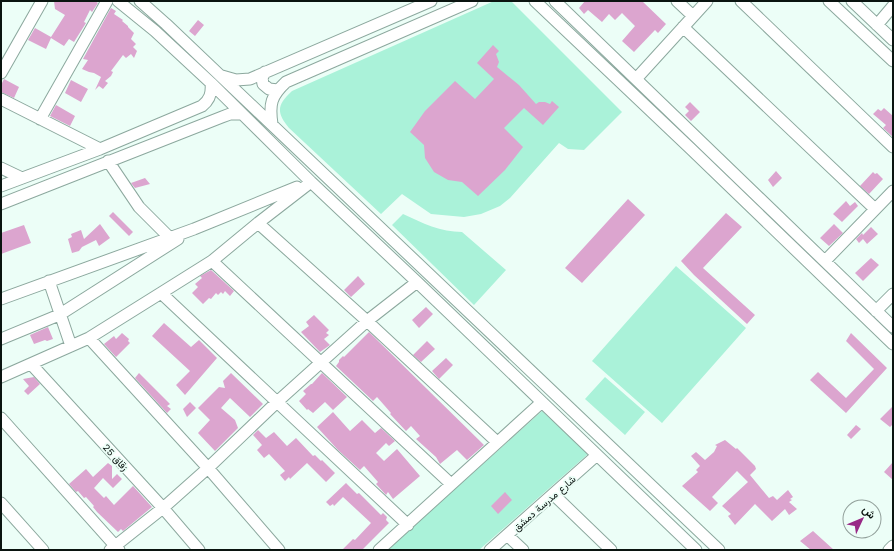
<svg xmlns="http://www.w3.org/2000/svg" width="894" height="551" viewBox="0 0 894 551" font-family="'Work Sans',Vazirmatn,sans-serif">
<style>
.green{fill:#aaf2d9}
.building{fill:#dca5cf}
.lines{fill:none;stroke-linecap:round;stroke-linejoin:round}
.minor-casing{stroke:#8ca89e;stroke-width:13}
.minor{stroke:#fff;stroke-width:11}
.labels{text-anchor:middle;stroke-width:3.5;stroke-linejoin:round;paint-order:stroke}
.street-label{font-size:10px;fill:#0a1410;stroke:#ecfef7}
</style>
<rect width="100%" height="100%" fill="#ecfef7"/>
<path class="green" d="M494 1 512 2 622 112 584 150 568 149 559 143 510 198 500 206 481 214 464 217 431 214 402 194 381 214 289 128C276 112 277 105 292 91Z
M403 214C422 223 441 232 462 232L506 270 474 305 392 225Z
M676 266 746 328 662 423 592 361Z
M605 377 645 412 625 435 585 399Z
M542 411 588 454 479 550H387Z"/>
<path class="building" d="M54 1H95L98 3 92 12 90 10 84 22 86 23 74 42 69 39 64 46 51 38 46 49 28 40 35 28 51 37 65 15 55 9Z
M585 1H642L666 24 658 33 655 30 634 52 622 41 635 26 622 13 615 20 609 14 602 22 588 10 584 14 579 8Z
M111 8 116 11 114 14 123 20 122 21 128 26V27L134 33 131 39 136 44 133 47 137 51 134 58 131 54 126 58 123 55 111 71 113 72 111 76 105 81 108 83 103 89 99 86 95 90 101 77 94 73 89 72 82 69 88 60 83 59Z
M198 20 204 25 195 36 189 31Z
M493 45 499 51 496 54 499 62 497 67 519 85 536 104 539 102H545L550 104 552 101 559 107 543 125 524 108 504 128 523 147 505 170 478 196 462 182 448 180 434 172 425 158 424 145 410 132 425 111 455 81 475 99 494 79 477 63Z
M4 79 19 87 14 98 1 92V85Z
M71 80 88 89 81 102 65 93Z
M690 102 700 112 691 121 685 115 689 111 685 107Z
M56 105 75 116 70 126 50 116Z
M884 108 893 116V137L883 128 886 125 873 114 878 109 881 111Z
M776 171 782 178 773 187 768 180Z
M873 172 875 174 877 173 883 179 869 194 860 186Z
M145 178 150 184 135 188 131 183Z
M628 199 645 215 582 283 565 268Z
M846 201 850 206 855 202 858 206 842 222 833 214Z
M113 212 133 232 129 236 109 216Z
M726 213 742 227 703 268 755 315 747 324 694 275 681 261Z
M100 224 110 238 99 246 96 240 82 247 79 251 72 253 68 239 72 237 71 234 81 230 84 239Z
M834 224 843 233 829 246 820 238Z
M24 225 31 243 1 254V233Z
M871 227 878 234 867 244 863 239 859 243 856 239 862 233 863 235Z
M871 258 879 265 863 281 855 273Z
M211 270 234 291 230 296 225 291 223 294 221 292 218 295 216 293 211 299 209 298 203 304 192 293 198 287 195 284 202 278 200 276Z
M358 276 365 284 351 297 344 290Z
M426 307 433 314 419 328 412 320Z
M314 315 329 330 326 333 329 335 324 339 330 345 320 352 301 332 309 326 306 322Z
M164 323 191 347 199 340 217 358 185 395 176 385 190 371 152 336Z
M48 327 53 339 47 341 45 340 34 344 30 335Z
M369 332 484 445 467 460 457 450 440 464 436 457 416 439 420 436 411 426 406 431 390 414 391 413 377 397 373 401 336 366 339 362V360L343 356 344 357Z
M122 333 129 339 128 341 130 343 116 357 104 344 114 336 116 339Z
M851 333 887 368 846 413 810 380 818 372 846 398 874 369 846 341Z
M427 341 435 349 421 362 413 355Z
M446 358 453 365 439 379 432 371Z
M139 373 170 404 167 406 171 409 167 413 135 378Z
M231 373 263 404 250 417 230 398 221 408 235 420 238 428 215 451 198 433 210 420 198 408 219 387 225 388 223 381Z
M322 373 347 397 333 410 325 402 313 413 308 409 307 410 299 401 306 394 303 391 311 384H312Z
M34 377 40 384 28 395 24 391 29 386 23 379Z
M190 402 196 408 187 417 183 409Z
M893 406V424L890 427 880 419Z
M333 412 350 431 362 420 375 433 381 428 395 441 389 446 386 443 376 453 384 461 397 449 420 476 393 499 388 492 386 495 376 484 378 482 364 466 360 470 338 450 317 427Z
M856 425 861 429 851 439 847 435Z
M258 430 266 438 274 432 287 446 296 438 313 456 315 455 321 461 322 460 335 473 326 482 307 463 290 479 289 477 285 481 280 475 285 471 269 454 264 458 257 450 262 445 253 435Z
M725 440 736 449 737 448 755 466 756 469 750 475 769 498 773 496 777 500 788 490 793 497 790 499 792 500 789 502 797 509 789 515 785 509 772 521 755 504 735 525 728 516 731 514 722 506 748 482 737 471 712 497 718 503 710 511 682 486 698 472 696 470 700 466 691 456 696 452 705 460 714 452 717 446 715 445Z
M893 462V480L884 472Z
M108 463 112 466V479L117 474 122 479 113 488 103 478 95 487 94 488 104 498 106 496 114 505 133 486 152 507 123 531 121 529 118 532 97 512 93 507 94 506 86 497 84 498 78 491 76 492 69 484 86 469 93 477Z
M346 483 357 494 359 493 381 515 383 513 387 517 386 520 389 523 362 550H342L353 539 355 540 371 523 343 497 334 506 333 504 330 506 326 502Z
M505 492 512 500 498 514 491 506Z
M813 531 834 550H811L800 541Z"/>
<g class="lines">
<g class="minor-casing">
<path id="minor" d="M118 1 155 31 211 83 311 182 417 282 696 550
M140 1 166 24 719 550
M535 1 691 149 893 344
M555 1 893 327
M677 1 693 16
M741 1 893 147
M829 1 893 61
M852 1 893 40
M877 25 893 6
M683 27 875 209
M265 72 262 78 263 84 269 89 278 90
M1 73 42 1
M222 76 236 80 250 79 431 1
M636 79 707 1
M1 99 100 149
M40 119 107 1
M272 124C269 104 271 96 286 82L472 1
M108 161 139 207 169 237
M1 168 22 178
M1 186 100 149 202 106C210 100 212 93 211 83
M1 204 222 117 230 114H241
M258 223 367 321 497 442
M212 261 451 484
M825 261 893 191
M49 281 71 346
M161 293 408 525
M1 299 194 229 297 187
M876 311 893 294
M89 338 208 468 279 550
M1 339 59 315 178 239
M31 364 163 508 199 550
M1 377 89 338 161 293 212 261 258 223 311 182
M1 418 119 550
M553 494 611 550
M1 503 43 550
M507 535 523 550
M110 550 163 508 208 468 277 402 367 321 417 282
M379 550 542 402
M490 550 597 455
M889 550 893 546"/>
</g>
<use href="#minor" class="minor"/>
</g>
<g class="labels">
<g class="street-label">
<text transform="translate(116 457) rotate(48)" y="4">زقاق 25</text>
<text transform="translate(544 503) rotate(-41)" y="4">شارع مدرسة دمشق</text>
</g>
</g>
<rect width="894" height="551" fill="none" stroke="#0a1410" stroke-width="4"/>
<g transform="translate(862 519) rotate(46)"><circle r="19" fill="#ecfef7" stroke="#92a09b"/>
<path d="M0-3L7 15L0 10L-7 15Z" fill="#982886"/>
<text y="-6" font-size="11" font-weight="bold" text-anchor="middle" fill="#0a1410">ش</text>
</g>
</svg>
